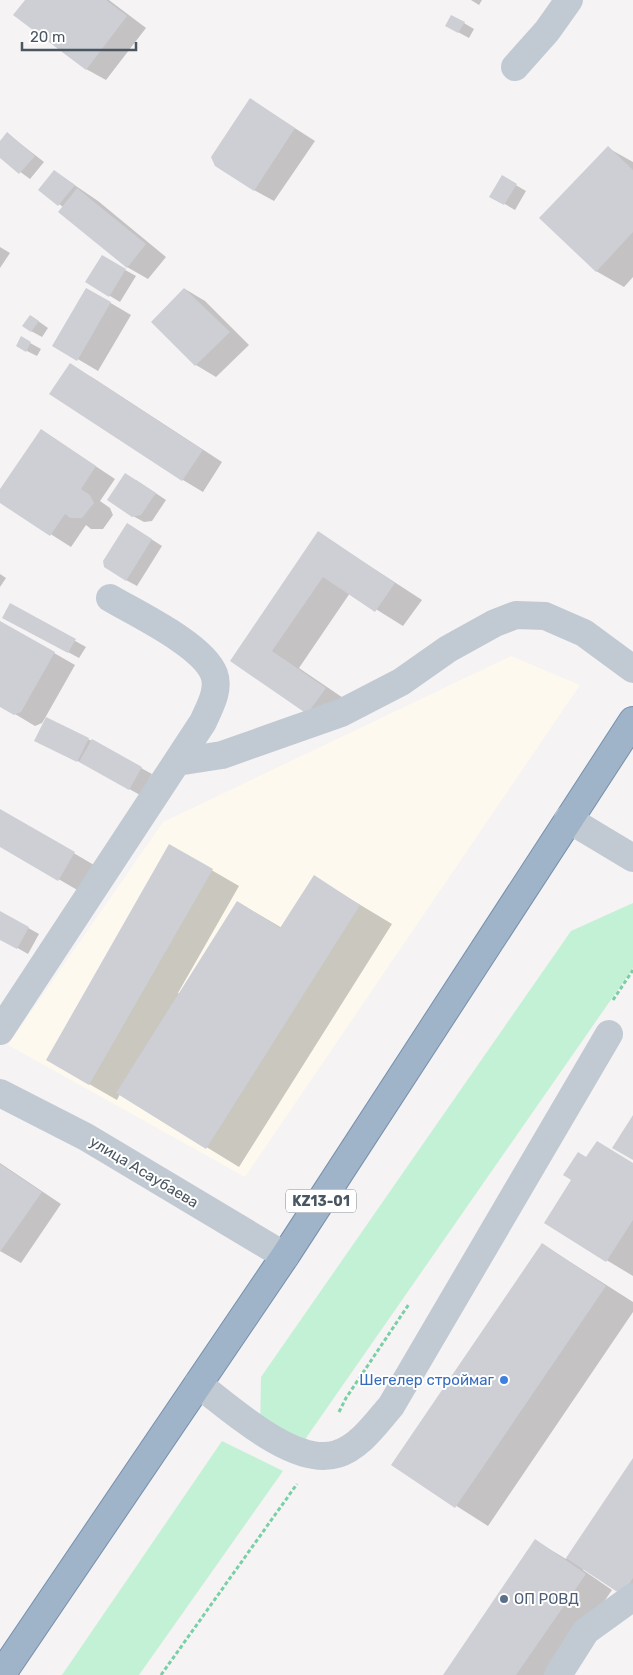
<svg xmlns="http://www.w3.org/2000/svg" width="633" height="1675" viewBox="0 0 633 1675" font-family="Rubik,sans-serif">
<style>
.commercial{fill:#fdf9ef}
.green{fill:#c3f1d5}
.shadow{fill:#0003}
.building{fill:#cdcfd5}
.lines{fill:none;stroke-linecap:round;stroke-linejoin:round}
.trunk-casing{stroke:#7690ad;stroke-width:30}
.path{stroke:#7ad0a6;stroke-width:3;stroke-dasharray:4 2.5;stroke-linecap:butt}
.minor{stroke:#c1cad2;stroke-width:28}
.trunk{stroke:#9fb4c9;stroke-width:28}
.shop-dot{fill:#3f7fe0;stroke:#fff;stroke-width:2}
.service-dot{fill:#5c6f8a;stroke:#fff;stroke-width:2}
.labels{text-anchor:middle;stroke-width:4;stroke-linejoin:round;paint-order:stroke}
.shield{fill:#fff;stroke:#808990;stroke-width:1}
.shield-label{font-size:14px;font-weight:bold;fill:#4a5661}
.street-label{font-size:15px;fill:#4a5661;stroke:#fff}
.shop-label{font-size:15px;fill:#366cbe;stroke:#fff;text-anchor:end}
.service-label{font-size:15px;fill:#4e5e75;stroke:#fff;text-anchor:start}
</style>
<rect width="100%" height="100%" fill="#f5f3f3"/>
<path class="commercial" d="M511 656 580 685 245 1177 8 1045 163 822Z"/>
<path class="green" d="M633 903V968L297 1451 260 1431 261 1377 571 931Z
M222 1441 283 1471 139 1675H62Z"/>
<path class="shadow" d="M26 0H109L146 28 106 80 86 69Z
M471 0H482L479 5Z
M452 16 474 29 469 38 447 26Z
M251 100 315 141 274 201 254 190Z
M8 134 44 162 30 179 0 157V143Z
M608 148 633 162V277L624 287 596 271Z
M54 171 98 201 166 257 148 279 127 267 63 207 40 190Z
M502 177 526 191 515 210 491 196Z
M0 247 10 253 0 268Z
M102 257 136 276 120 302 87 282Z
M87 289 131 315 98 371 54 345Z
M185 289 205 301 249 345 216 377 196 365 153 322Z
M31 316 48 328 42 337 31 331Z
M21 338 41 349 37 356 17 346Z
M90 376 222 462 203 492 183 480Z
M41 430 115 479 100 501 110 508 113 515 103 529H91L86 525 71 547 0 502V491Z
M136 480 166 500 152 521 144 522 133 516Z
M137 530 162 546 137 586 126 580Z
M319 533 422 600 403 626 350 593 299 668 352 704 308 713 231 661Z
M0 574 6 578 0 587Z
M11 605 86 647 79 658 14 623Z
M0 622 75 665 45 718 92 741 152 774 140 795 88 766 46 746V719L45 718 42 723 35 726 0 705Z
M0 810 94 865 79 891 0 845Z
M170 846 239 886 178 993 180 994 238 902 282 928 314 877 392 924 239 1167 120 1094 117 1100 47 1060Z
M0 912 39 934 28 954 0 938Z
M587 1159 633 1163V1276L545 1223Z
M0 1163 61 1204 21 1263 0 1251Z
M542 1244 633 1302V1312L488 1526 392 1465Z
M633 1460V1600L584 1568 583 1570 612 1590 554 1675H444L536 1541 566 1559Z"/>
<path class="building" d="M25 0H106L127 16 86 70 13 15Z
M451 15 465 22 458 33 445 26Z
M250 98 295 128 254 191 215 166 211 157Z
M7 132 35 156 19 174 0 158V141Z
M608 146 633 170V232L596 272 539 218Z
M54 170 75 185 58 206 38 190Z
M502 175 517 184 504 205 489 197Z
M77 188 146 244 127 268 58 212Z
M102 255 126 269 109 297 85 282Z
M86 288 111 302 77 361 52 346Z
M184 288 230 332 195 366 151 322Z
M30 315 39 321 31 332 22 326Z
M21 336 31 342 26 352 16 346Z
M70 363 203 450 182 481 49 394Z
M41 429 96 466 81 489 90 495 94 503 82 518H70L65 514 50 536 0 503V489Z
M125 473 156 493 141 515 132 517 107 500Z
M127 523 152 539 126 581 104 567 103 561Z
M318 531 395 583 375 612 323 577 272 651 326 688 307 714 230 661Z
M10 603 76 639 68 653 2 618Z
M0 621 55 652 21 712 14 715 0 707Z
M46 717 89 738 77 762 34 741Z
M92 739 142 767 129 790 79 762Z
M0 809 75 852 58 881 0 847Z
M169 844 213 869 89 1085 46 1060Z
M314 875 360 905 206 1149 116 1093 237 901 280 928Z
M0 911 29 927 17 949 0 940Z
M633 1115V1160L612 1148Z
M597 1141 633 1163V1220L606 1262 544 1223 571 1180 563 1175 578 1152 586 1157Z
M0 1164 42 1192 0 1252Z
M542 1243 606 1286 455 1508 391 1465Z
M633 1458V1578L622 1595 566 1558Z
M535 1539 586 1574 516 1675H443Z"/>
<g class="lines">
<g class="trunk-casing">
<path id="trunk" d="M1 1675 285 1256 633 721"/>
</g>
<path class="path" d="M613 1000 633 970
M339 1412 346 1398 409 1304
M161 1675 297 1484"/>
<path class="minor" d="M515 67 547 31 569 0
M177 762 222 755 341 713 401 682 448 649 495 623 516 615 545 616 584 633 633 669
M568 819 633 858
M0 1031 203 722C209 708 220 690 214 674 203 645 137 614 110 598
M0 1093 86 1137 285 1256
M198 1384C230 1408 295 1468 337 1454 360 1447 376 1423 391 1406L609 1034
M558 1675 586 1631 633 1597"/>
<use href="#trunk" class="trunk"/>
</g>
<circle class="shop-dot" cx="504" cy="1380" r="5"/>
<circle class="service-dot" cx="504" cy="1599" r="5"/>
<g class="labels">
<rect class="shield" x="286" y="1189.5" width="70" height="23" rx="4"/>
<g class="shield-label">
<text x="321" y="1206">KZ13-01</text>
</g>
<g class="street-label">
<text transform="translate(144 1172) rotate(31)" y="5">улица Асаубаева</text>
</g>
<g class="shop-label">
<text x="494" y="1385">Шегелер строймаг</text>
</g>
<g class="service-label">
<text x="514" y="1604">ОП РОВД</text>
</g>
</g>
<path d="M22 42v8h114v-8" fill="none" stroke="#4a5661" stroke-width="2.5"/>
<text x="30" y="42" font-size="15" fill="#4a5661" stroke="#ffffff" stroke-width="4" paint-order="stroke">20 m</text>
</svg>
